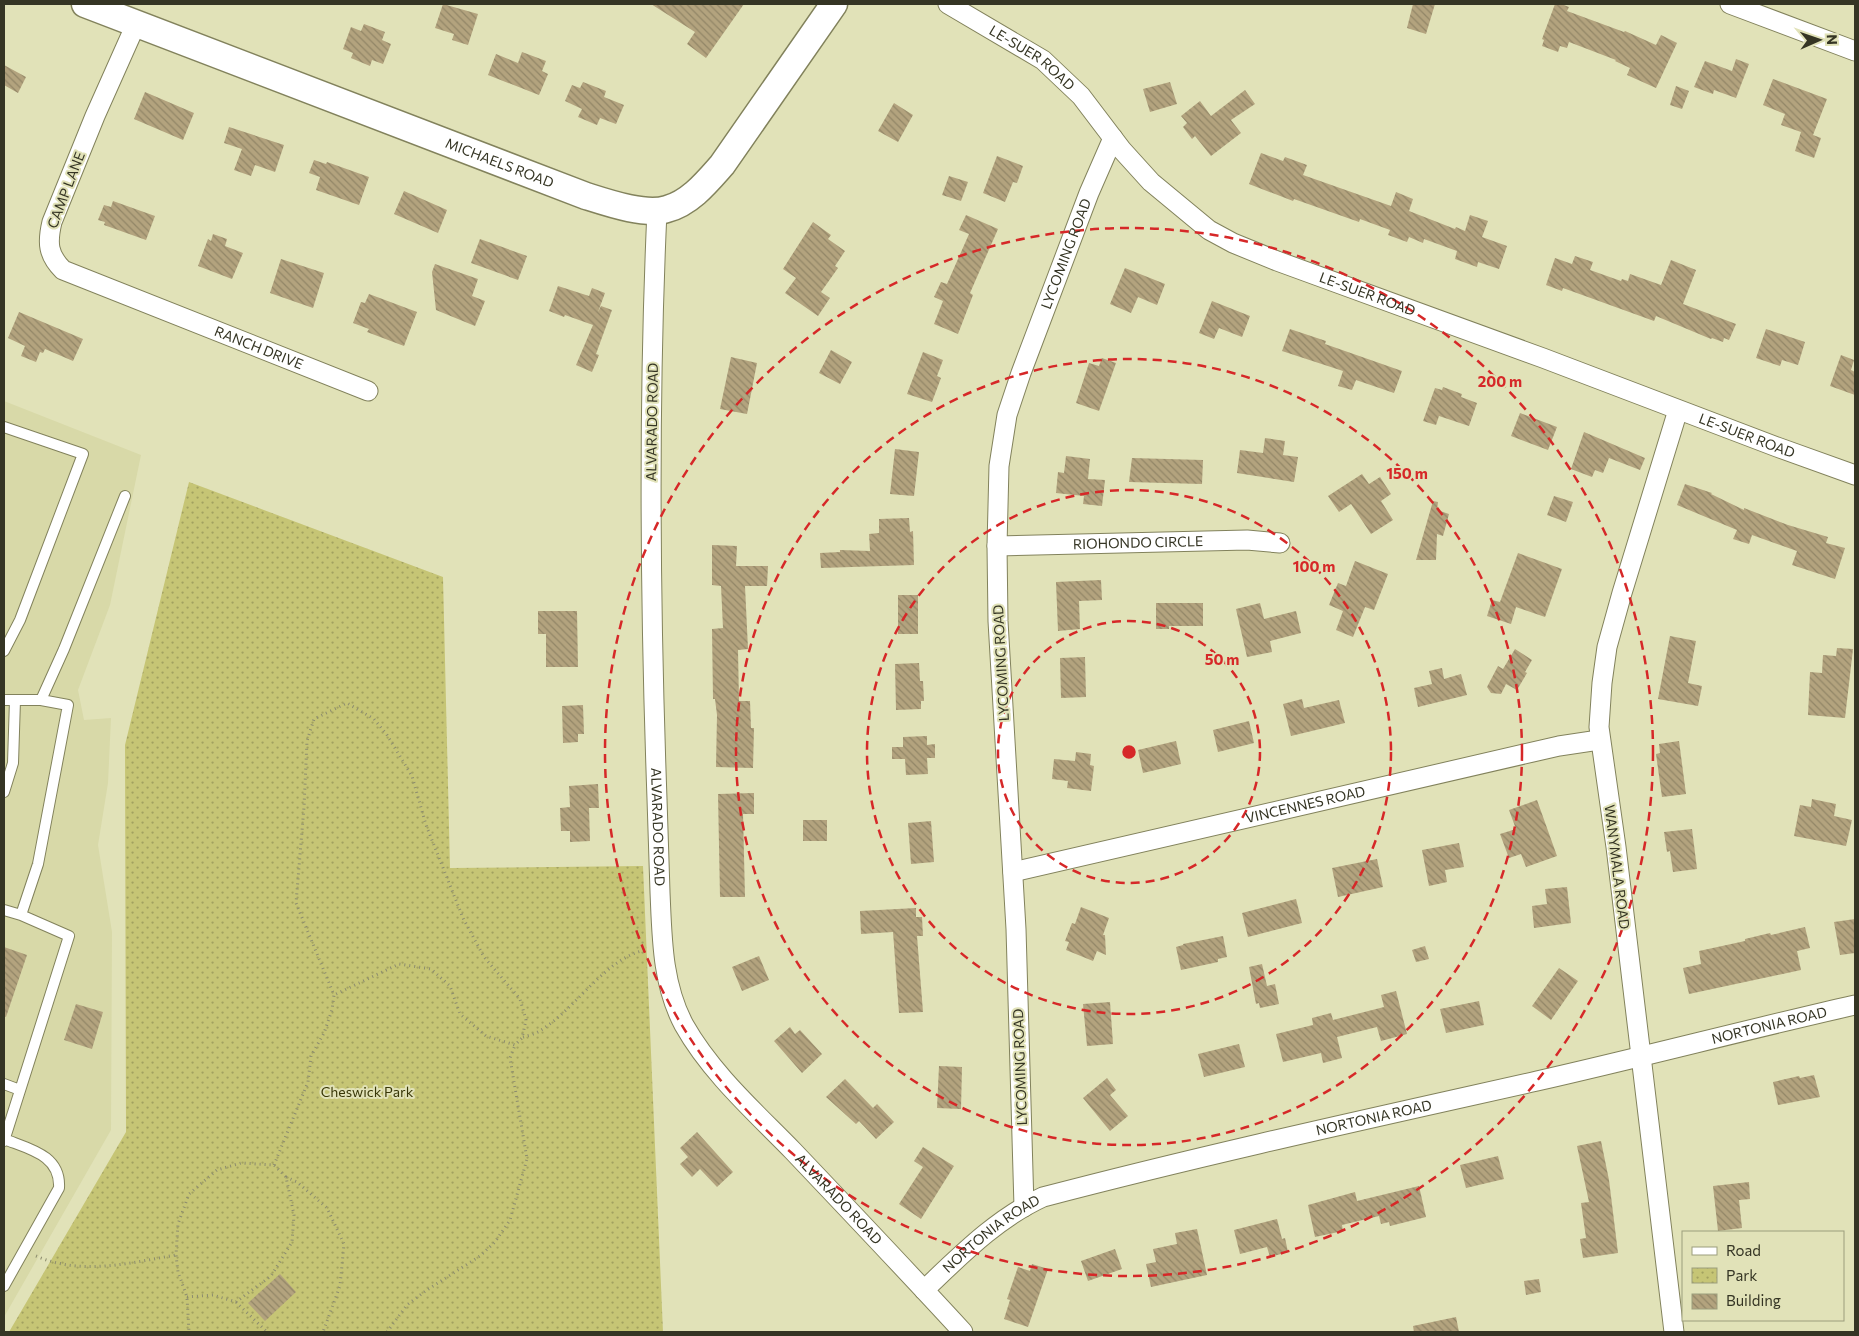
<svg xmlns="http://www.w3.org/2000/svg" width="1859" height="1336" viewBox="0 0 1859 1336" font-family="Commissioner,sans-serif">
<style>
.built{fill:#d8d9a8}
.park{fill:url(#park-dots)}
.building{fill:url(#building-back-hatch)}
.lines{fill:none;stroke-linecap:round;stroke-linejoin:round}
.lane-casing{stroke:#82825c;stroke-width:12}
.street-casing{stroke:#82825c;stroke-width:21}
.secondary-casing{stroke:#82825c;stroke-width:29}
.path{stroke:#8c8c6e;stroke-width:3;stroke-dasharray:1 4;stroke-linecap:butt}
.lane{stroke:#fff;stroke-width:10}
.street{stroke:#fff;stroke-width:19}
.secondary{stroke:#fff;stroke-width:26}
.ring{fill:none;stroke:#d62828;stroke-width:2.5;stroke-dasharray:9 6}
.labels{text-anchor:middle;stroke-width:4;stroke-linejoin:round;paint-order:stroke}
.street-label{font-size:14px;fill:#353524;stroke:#e1e2b8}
.park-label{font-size:14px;fill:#383707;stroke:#e1e2b8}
.centre{fill:#d62828;stroke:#e1e2b8;stroke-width:2.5}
.ring-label{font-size:15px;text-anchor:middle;font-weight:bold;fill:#d62828;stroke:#e1e2b8;stroke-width:4;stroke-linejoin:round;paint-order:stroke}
</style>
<defs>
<pattern id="park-dots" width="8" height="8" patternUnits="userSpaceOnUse" patternTransform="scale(1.25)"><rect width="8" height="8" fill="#c6c575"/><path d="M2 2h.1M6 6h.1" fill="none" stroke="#a2a160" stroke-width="1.8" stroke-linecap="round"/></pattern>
<pattern id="building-back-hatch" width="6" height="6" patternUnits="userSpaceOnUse" patternTransform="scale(1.25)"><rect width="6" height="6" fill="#b3a37e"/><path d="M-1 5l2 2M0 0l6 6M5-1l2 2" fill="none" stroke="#928667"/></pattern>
</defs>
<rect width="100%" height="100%" fill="#e1e2b8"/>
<path class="built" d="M4 401 141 455 110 605 78 690 84 720 111 718 108 783 98 845 112 932 111 1130 4 1317Z"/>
<path class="park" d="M189 482 443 577 450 868 643 866 663 1332H9L126 1132 125 745Z"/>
<path class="building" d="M443 4 478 14 468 45 452 40 454 34 435 28Z
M651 4H744L706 58 687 44 695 32Z
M1413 4H1435L1426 34 1407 28Z
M1555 4H1561L1569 7 1567 11 1624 32 1625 31 1656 45 1661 35 1677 43 1656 88 1627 75 1630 68 1615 61 1616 60 1569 42 1567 48 1560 46 1558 52 1542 46 1544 40 1542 39Z
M364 24 385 32 382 40 391 44 383 64 372 60 370 66 351 58 353 53 343 49 351 27 361 31Z
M522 52 546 61 542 71 548 74 539 95 488 75 496 54 518 63Z
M1736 59 1749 64 1736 98 1714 90 1713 94 1694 87 1705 61 1732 71Z
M4 65 26 77 18 93 4 85Z
M1773 79 1827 99 1813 135 1821 138 1814 158 1795 151 1801 132 1781 125 1785 114 1763 105Z
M583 82 606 91 604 97 624 105 616 124 600 118 597 125 578 117 582 109 565 101 572 85 580 88Z
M1170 82 1177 104 1150 112 1143 89Z
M1676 86 1689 91 1682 109 1670 105Z
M1245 90 1255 104 1231 120 1241 133 1211 156 1195 136 1192 139 1183 127 1187 123 1181 116 1200 101 1211 116Z
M145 92 194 113 183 140 134 119Z
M894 103 913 115 898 142 878 131Z
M229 127 284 145 275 172 255 165 251 176 234 170 242 149 224 143Z
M1261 153 1283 161 1285 157 1307 165 1303 175 1391 206 1396 192 1413 199 1409 211 1455 229 1456 227 1465 231 1470 215 1488 221 1482 237 1507 246 1499 269 1478 262 1477 267 1455 259 1457 251 1424 239 1423 243 1409 237 1407 242 1388 235 1390 230 1360 219 1359 222 1294 199 1293 201 1249 184Z
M997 156 1023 166 1017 183 1013 182 1005 202 983 193Z
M314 160 326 164 327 162 369 177 359 205 316 190 320 177 309 173Z
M949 176 968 182 961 201 942 195Z
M404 191 447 210 438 233 394 214Z
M113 201 155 216 146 240 104 225 105 222 98 220 104 205 111 207Z
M966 215 998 229 970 293 973 295 958 334 934 324 943 301 934 297 941 282 947 284 969 234 959 230Z
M813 222 831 235 828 239 845 251 835 266 838 268 821 292 830 298 818 316 785 293 796 278 783 269Z
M213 234 227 239 225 246 243 253 232 279 198 266 208 239 211 241Z
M480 239 527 256 518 280 471 263Z
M1575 256 1593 262 1590 270 1621 281 1622 279 1628 281 1630 274 1661 285 1671 260 1696 270 1683 304 1736 324 1729 340 1724 338 1723 342 1712 338 1711 339 1656 316 1654 321 1563 288 1562 291 1546 285 1555 258 1572 264Z
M281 259 324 273 313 308 270 293Z
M435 264 478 279 472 296 485 301 475 326 436 310 432 272Z
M1125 268 1165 284 1157 305 1138 297 1131 313 1110 304Z
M558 286 589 296 592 288 605 293 598 312 601 306 612 310 596 354 599 355 592 372 576 365 593 325 565 315 564 317 549 311Z
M369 294 417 312 404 346 367 332 369 329 353 323 361 302 365 303Z
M1212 301 1250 316 1242 337 1219 328 1214 339 1199 333Z
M19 312 83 339 73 361 45 349 43 353 40 352 36 362 21 356 25 346 8 338Z
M1290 329 1326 341 1325 344 1402 371 1394 393 1356 380 1352 390 1338 386 1343 371 1282 351Z
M1766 329 1805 342 1798 365 1782 360 1780 366 1756 358Z
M831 350 852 362 840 384 819 373Z
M923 352 943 360 937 376 941 378 932 402 907 394Z
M1841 355 1854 360 1851 370 1855 372V395L1830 386Z
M731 357 757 363 747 414 720 409Z
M1102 358 1116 363 1099 411 1076 403 1089 363 1099 366Z
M1443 387 1462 394 1461 397 1477 403 1469 426 1439 416 1436 425 1423 421 1435 388 1442 390Z
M1520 413 1557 427 1548 450 1511 436Z
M1584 432 1645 458 1640 470 1609 458 1603 473 1595 470 1592 477 1571 469Z
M1265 438 1285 441 1283 455 1298 457 1294 482 1237 473 1240 450 1263 453Z
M895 449 919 452 914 496 890 494Z
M1066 456 1090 459 1088 479 1105 480 1102 506 1083 504 1084 496 1056 493 1058 472 1064 473Z
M1132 458 1203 460 1202 484 1129 482Z
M1362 474 1369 484 1380 477 1391 494 1381 501 1393 520 1371 534 1351 504 1339 512 1328 496Z
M1685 484 1712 493 1711 494 1744 510V508L1788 525 1828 537 1826 543 1845 548 1835 579 1792 565 1797 551 1752 535 1749 544 1733 539 1737 530 1677 505Z
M1554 496 1573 502 1566 522 1547 515Z
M1433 501 1438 502 1437 510 1449 514 1443 536 1437 534 1436 560H1416Z
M909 518 910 532 913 531 914 565 821 568 820 553 840 552V550L870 551 869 534 879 533V519Z
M712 545 737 546 736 566H768L767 586H745L748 649 738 650 739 701H750L751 728H754L753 768 716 767 717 715 715 699H713L712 629 723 628 721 586 712 585Z
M1518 553 1562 569 1545 617 1516 607 1511 624 1487 616 1492 600 1500 602Z
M1355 561 1388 574 1374 610 1365 607 1353 637 1336 630 1343 611 1329 605 1338 583 1346 586Z
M1101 580 1102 600 1079 601 1080 629 1058 631 1056 582Z
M898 595H918V634H898Z
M1156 603H1203V626H1169V629H1156Z
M1260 603 1264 619 1296 611 1301 633 1270 641 1272 652 1247 657 1236 609Z
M538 611H577L578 667H546V634H538Z
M1670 636 1696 641 1688 683 1702 686 1698 706 1658 699Z
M1837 648 1853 649 1845 718 1808 715 1810 672 1822 673 1823 655 1836 656Z
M1515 649 1532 660 1525 672 1527 673 1517 690 1506 684 1501 694 1491 693 1487 687 1498 666 1503 669Z
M1085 657 1086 697 1061 698 1060 658Z
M919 663 920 681H923L924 701H921V709L896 710 895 664Z
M1442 668 1444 679 1461 674 1467 695 1418 707 1414 688 1432 684 1429 671Z
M1302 699 1304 708 1339 700 1345 723 1291 736 1283 704Z
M583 705 584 734H578V742L563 743 562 706Z
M1249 721 1254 743 1218 752 1213 730Z
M927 736V745L935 744V758H927L928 774 906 775 905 759H892V747H903V737Z
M1176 741 1181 764 1143 773 1138 750Z
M1679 741 1686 794 1662 797 1656 754 1660 753 1659 744Z
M1076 752 1091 754 1090 765 1094 766 1091 791 1067 788 1068 781 1052 779 1054 759 1075 761Z
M598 784 599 808H589L590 841 570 842V831H561L560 808 570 807 569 786Z
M754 793V814H743L745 897H720L718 794Z
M1812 799 1836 804 1834 816 1852 820 1846 846 1794 836 1800 805 1811 807Z
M1537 800 1557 856 1526 867 1521 854 1509 858 1500 834 1516 829 1509 810Z
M803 820H827V841H803Z
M931 821 934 862 911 864 908 823Z
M1692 829 1697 869 1673 872 1670 851 1667 852 1664 832Z
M1459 843 1464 867 1445 870 1447 882 1429 886 1422 850Z
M1377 859 1383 887 1338 897 1332 868Z
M1567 887 1571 923 1534 928 1532 906 1547 904 1545 889Z
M1296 899 1302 923 1248 937 1242 913Z
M1081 907 1109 918 1103 935H1105L1106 955 1097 951 1093 961 1066 950 1069 942 1065 941 1072 923 1075 924Z
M916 908V917H922L923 936H917L923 1012 899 1013 893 932 861 934 860 911Z
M1855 919V953L1840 955 1834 922Z
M1805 927 1810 948 1797 951 1801 970 1689 994 1683 968 1701 964 1699 951 1745 941V939L1770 933 1771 935Z
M1223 936 1227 957 1218 959V962L1181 970 1176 947 1183 945V944Z
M1425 946 1429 959 1416 962 1412 950Z
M4 947 27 955 6 1017 4 1016Z
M759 956 769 980 742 991 732 967Z
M1262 964 1267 986 1275 984 1279 1004 1260 1008 1259 1003 1256 1004 1249 967Z
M1559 968 1578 981 1551 1020 1532 1006Z
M1396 991 1407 1034 1381 1041 1377 1027 1337 1037 1342 1058 1323 1063 1321 1053 1283 1062 1276 1034 1313 1025 1312 1018 1331 1013 1333 1020 1384 1007 1381 995Z
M1479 1001 1484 1025 1446 1033 1440 1009Z
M1110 1002 1113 1044 1087 1046 1083 1004Z
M76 1004 103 1012 92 1049 64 1040Z
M790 1027 795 1034 800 1030 822 1054 802 1073 774 1041Z
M1239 1044 1245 1067 1204 1077 1198 1054Z
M939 1066 962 1067 961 1109 937 1108Z
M1814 1075 1820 1097 1778 1105 1773 1082 1799 1076 1800 1078Z
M1107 1078 1116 1090 1110 1095 1128 1116 1110 1131 1083 1098Z
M845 1079 873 1108 877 1104 894 1122 876 1139 859 1121 856 1124 826 1097Z
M697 1132 733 1172 717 1187 700 1169 692 1177 680 1164 688 1157 680 1148Z
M1601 1141 1609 1180 1618 1253 1583 1258 1580 1239 1586 1238 1581 1203 1589 1202 1577 1146Z
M923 1147 954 1166 921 1219 899 1204 923 1167 914 1161Z
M1498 1156 1504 1179 1466 1188 1460 1165Z
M1749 1182 1750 1199 1739 1200 1742 1228 1718 1231 1713 1186Z
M1419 1186 1426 1217 1390 1226 1389 1222 1381 1224 1379 1216 1342 1225 1343 1231 1315 1237 1308 1205 1355 1192 1357 1201Z
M1277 1219 1282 1239 1285 1238 1288 1252 1270 1257 1267 1247 1240 1254 1234 1230Z
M1197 1229 1207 1275 1151 1287 1146 1264 1156 1262 1153 1249 1177 1244 1175 1233Z
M1115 1249 1122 1269 1088 1281 1081 1261Z
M1032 1264 1048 1269 1028 1327 1004 1319 1010 1300 1007 1299 1018 1267 1030 1271Z
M280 1274 296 1292 265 1321 248 1303Z
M1539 1279 1541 1292 1526 1295 1524 1281Z
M1456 1317 1459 1332H1414L1413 1326Z"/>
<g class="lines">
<g class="lane-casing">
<path id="lane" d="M4 427 83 454 20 620 4 651
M4 700H41L64 649 125 496
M4 792 13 763 15 700
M4 910 21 915
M4 1084 20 1090
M4 1139C29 1149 61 1155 59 1188L4 1286
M4 1141 69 936 21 915 38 864 68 705 41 700"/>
</g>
<g class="street-casing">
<g id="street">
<path id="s1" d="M948 4 1043 60 1081 96 1122 150 1151 182 1209 230 1233 243 1277 261 1543 358 1777 447 1855 475"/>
<path d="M1730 4 1855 51"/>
<path id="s2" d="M136 24 95 116 52 222C47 243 48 255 63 270L368 391"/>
<path id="s3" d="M657 211C648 407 650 603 657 799 658 830 659 861 660 892 662 937 662 984 684 1025 711 1073 755 1112 793 1151 850 1211 907 1271 963 1332"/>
<path id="s4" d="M997 546 1247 540 1280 543"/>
<path id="s5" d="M1013 872 1559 746 1599 740"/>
<path id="s6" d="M1024 1207 1016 929 998 621 997 546 999 466 1007 415 1021 373 1089 193 1113 138"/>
<path id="s7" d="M924 1290C960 1256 997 1218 1043 1197 1207 1154 1372 1118 1537 1081 1643 1057 1749 1029 1855 1005"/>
<path d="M1674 1332 1616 847 1599 727 1602 683 1607 647 1622 593 1678 410"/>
</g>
</g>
<g class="secondary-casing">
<g id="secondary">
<path id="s8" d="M85 4 586 196C608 203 646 216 667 209 690 203 707 182 722 165L834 4"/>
</g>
</g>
<path class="path" d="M523 1037C529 1035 536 1034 541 1030 576 1009 606 957 646 950
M274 1165 308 1082 311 1056 324 1033 332 1010 334 995 296 903 304 807 307 741 314 719 347 703 374 719 387 735 412 776 426 825 463 918 484 957 520 999 526 1020 522 1038 515 1045 486 1036 460 1014 450 986 431 969 399 964 334 995
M286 1177 297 1182 327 1208 344 1244 340 1286 323 1332
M36 1256C82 1276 129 1263 176 1255
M187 1297 213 1295 236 1302 271 1276 292 1242 294 1215 286 1177 274 1165 241 1163 217 1170 189 1194 178 1224 176 1255 178 1272 187 1297 189 1332
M236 1302 267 1332
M387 1332 407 1305 427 1290 480 1256 495 1242 510 1220 527 1159 510 1058 515 1045"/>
<use href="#lane" class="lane"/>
<use href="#street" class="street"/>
<use href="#secondary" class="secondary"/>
</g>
<g class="ring">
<circle cx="1129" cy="752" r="131"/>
<circle cx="1129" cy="752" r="262"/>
<circle cx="1129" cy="752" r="393"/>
<circle cx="1129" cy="752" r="524"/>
</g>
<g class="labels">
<g class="street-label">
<text dy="5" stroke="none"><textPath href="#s1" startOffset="100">LE-SUER ROAD</textPath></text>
<text dy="5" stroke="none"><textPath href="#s8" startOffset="444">MICHAELS ROAD</textPath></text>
<text transform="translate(66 190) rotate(-69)" y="5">CAMP LANE</text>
<text dy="5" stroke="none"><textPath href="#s6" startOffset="965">LYCOMING ROAD</textPath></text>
<text dy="5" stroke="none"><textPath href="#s1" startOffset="520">LE-SUER ROAD</textPath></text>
<text dy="5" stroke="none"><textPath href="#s2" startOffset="478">RANCH DRIVE</textPath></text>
<text transform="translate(652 422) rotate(-89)" y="5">ALVARADO ROAD</text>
<text dy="5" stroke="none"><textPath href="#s1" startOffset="925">LE-SUER ROAD</textPath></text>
<text dy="5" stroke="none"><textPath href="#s4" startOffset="141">RIOHONDO CIRCLE</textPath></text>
<text transform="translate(1001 663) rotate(-93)" y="5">LYCOMING ROAD</text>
<text dy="5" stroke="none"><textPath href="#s5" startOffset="300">VINCENNES ROAD</textPath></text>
<text dy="5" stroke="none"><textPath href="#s3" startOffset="616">ALVARADO ROAD</textPath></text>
<text transform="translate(1617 867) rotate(83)" y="5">WANYMALA ROAD</text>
<text dy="5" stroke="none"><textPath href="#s7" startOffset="898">NORTONIA ROAD</textPath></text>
<text transform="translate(1020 1067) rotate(-92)" y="5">LYCOMING ROAD</text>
<text dy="5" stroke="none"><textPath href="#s7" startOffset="492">NORTONIA ROAD</textPath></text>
<text dy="5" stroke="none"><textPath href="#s3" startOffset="1051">ALVARADO ROAD</textPath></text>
<text dy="5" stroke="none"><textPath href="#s7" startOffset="88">NORTONIA ROAD</textPath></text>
</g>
<g class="park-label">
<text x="367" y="1097">Cheswick Park</text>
</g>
</g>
<circle cx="1129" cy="752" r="8" class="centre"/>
<g class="ring-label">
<text x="1500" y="387">200 m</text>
<text x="1407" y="479">150 m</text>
<text x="1314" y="572">100 m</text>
<text x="1222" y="665">50 m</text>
</g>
<rect width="1859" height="1336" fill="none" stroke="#353524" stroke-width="10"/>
<rect x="1682" y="1231" width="162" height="90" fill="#e1e2b8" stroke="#9c9d7d"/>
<rect x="1692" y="1247" width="25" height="8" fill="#ffffff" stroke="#9c9d7d"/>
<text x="1726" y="1256" font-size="15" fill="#353524">Road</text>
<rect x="1692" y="1268" width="25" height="15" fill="url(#park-dots)" stroke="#9c9d7d"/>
<text x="1726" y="1281" font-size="15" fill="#353524">Park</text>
<rect x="1692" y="1294" width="25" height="15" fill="url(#building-back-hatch)" stroke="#9c9d7d"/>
<text x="1726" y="1306" font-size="15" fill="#353524">Building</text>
<g transform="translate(1819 40) rotate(88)" stroke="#e1e2b8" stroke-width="4" paint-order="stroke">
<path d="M0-4L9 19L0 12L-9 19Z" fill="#353524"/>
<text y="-8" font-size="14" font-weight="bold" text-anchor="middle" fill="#353524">N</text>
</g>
</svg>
